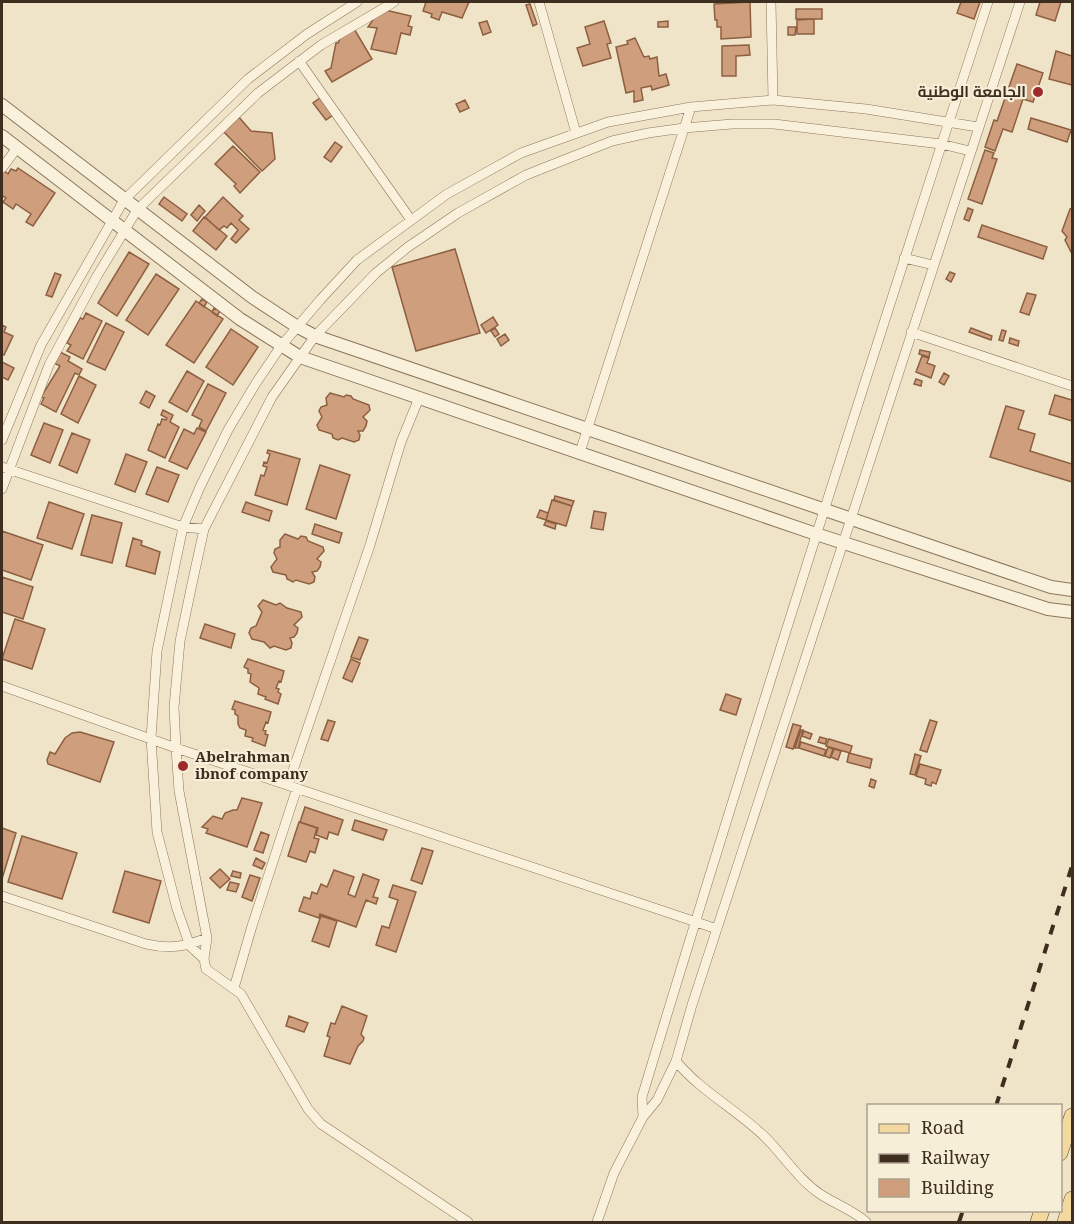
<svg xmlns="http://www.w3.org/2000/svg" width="1074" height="1224" viewBox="0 0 1074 1224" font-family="'Noto Serif',Cairo,serif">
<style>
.building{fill:#cf9f7d;stroke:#8d5f41;stroke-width:1.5}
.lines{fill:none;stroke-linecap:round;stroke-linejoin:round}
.minor-casing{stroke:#8d765c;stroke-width:10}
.tertiary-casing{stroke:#8d765c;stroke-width:14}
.primary-casing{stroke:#5b4430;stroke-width:16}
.minor{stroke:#faf1dc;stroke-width:9}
.tertiary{stroke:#faf1dc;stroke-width:12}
.primary{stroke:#f3d9a0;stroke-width:15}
.rail{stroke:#3d2e20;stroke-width:4;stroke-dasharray:10 10;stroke-linecap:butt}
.poi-dot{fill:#9e2a2b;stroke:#f7eed8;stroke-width:2}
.labels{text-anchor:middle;stroke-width:4.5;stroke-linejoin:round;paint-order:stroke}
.poi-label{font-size:15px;font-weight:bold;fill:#3d2e20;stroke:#f7eed8;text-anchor:end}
</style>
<rect width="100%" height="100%" fill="#f0e4c8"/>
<path class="building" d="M426 2H469L462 18 442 12 439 20 431 17 432 14 423 11Z
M750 2 751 37 721 39V27H717V20H715L714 4Z
M961 2H980L974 19 957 13Z
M1040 2H1061L1055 21 1036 15Z
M530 4 537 24 533 26 526 5Z
M796 9H822V19H796Z
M385 10 411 16 408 26 412 27 410 35 401 33 396 54 371 49 377 28 368 27 375 17Z
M814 19V34H797V20Z
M487 21 491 32 483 35 479 23Z
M604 21 611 43 607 44 611 58 583 66 577 48 590 44 585 27Z
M668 21V27H658V22Z
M353 27 372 59 332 82 325 71 331 68 336 43H338L340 39Z
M788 27H796L795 35H788Z
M635 38 644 57 649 56 650 59 657 57 659 76 666 74 669 85 652 90 651 86 641 88 643 100 634 102V91L626 93 616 47 628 44 627 41Z
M749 45 750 55 736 56V76H722V46Z
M1056 51 1072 56V85L1049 79Z
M1017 64 1043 73 1033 102 1023 99 1012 132 1003 129 995 151 985 147 994 120 997 121Z
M320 98 333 115 326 120 313 103Z
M465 100 469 108 460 112 456 104Z
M237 115 251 131 272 133 275 159 262 171 222 130Z
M1031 118 1071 130 1067 142 1028 129Z
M335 142 342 147 331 162 324 157Z
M233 146 260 172 240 193 234 186 236 184 215 164Z
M985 150 994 153 992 158 997 159 982 204 968 199Z
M18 168 55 193 33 226 26 222 31 214 16 204 13 209 3 202 6 198 3 196 2 199V172L3 170 8 174 11 169 16 171Z
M164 197 187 214 182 221 159 204Z
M223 197 243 216 239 220 249 229 236 243 231 239 238 230 231 223 227 228 224 226 219 230 205 217Z
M199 205 205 211 197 221 191 215Z
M968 208 973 210 969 221 964 219Z
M1072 208V254L1065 240 1067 237 1062 231 1070 209Z
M204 217 227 236 216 250 193 231Z
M982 225 1047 247 1043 259 978 237Z
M455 249 480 333 416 351 392 267Z
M129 252 149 264 117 316 98 303Z
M950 272 955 274 951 282 946 279Z
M55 273 61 275 52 297 46 295Z
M156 274 179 289 148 335 126 320Z
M1027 293 1036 295 1029 315 1020 312Z
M202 299 207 302 204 307 199 303Z
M196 301 223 319 194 363 166 345Z
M214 308 220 311 217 316 212 312Z
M86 313 102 321 83 359 67 351 71 345 67 343 80 318 83 319Z
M493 317 498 325 486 333 481 325Z
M106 323 124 332 105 370 87 362Z
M2 325 6 327 4 332 13 336 4 355 2 354Z
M495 328 499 334 495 337 491 331Z
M971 328 992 336 991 340 969 332Z
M231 329 258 347 233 385 206 367Z
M1002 330 1006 331 1003 341 999 340Z
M505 334 509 340 501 346 497 339Z
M1010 338 1019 341 1018 346 1009 343Z
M920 350 930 352 929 357 919 354Z
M60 352 70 357 68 361 82 369 79 375 75 373 56 412 41 404 44 398 41 397 60 366 54 363Z
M922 356 929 358 927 363 935 366 931 378 916 372Z
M2 362 14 368 8 380 2 377Z
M187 371 204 381 187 412 169 402Z
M944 373 949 376 944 385 939 382Z
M79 376 96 385 78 423 61 414Z
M916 379 922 381 921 386 914 384Z
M208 384 226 393 206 431 199 427 202 420 192 415Z
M146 391 155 396 149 408 140 403Z
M330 393 344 397 346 395 351 396 353 399 369 405 370 410 363 417 367 421 366 426 363 431H358L360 435 359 440 354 442 342 438 338 440 333 438 332 434 319 430 317 425 322 417 319 411 321 407 327 405 326 398Z
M1055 395 1072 400V421L1049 414Z
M1006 406 1024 411 1018 429 1035 434 1030 451 1072 464V482L990 457Z
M163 410 173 415 170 422 179 427 165 458 148 450 158 424 160 425 162 419 166 420 167 418 161 415Z
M44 423 63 430 50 463 31 455Z
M197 428 206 432 187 469 169 461 184 429 194 434Z
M72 433 90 440 77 473 59 465Z
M268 450 300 459 287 505 255 495 261 475 264 476 267 467 263 466 264 462 267 463 270 454 267 453Z
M126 454 147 462 135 492 115 484Z
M320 465 350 475 336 519 306 509Z
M157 467 179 475 168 502 146 494Z
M555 496 574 501 572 506 554 500Z
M552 500 572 506 566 526 546 520Z
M49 502 84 514 72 549 37 538Z
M246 502 272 511 269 521 242 512Z
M540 510 548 513 546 520 537 517Z
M594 511 606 513 603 530 591 528Z
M92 515 122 523 112 563 81 555Z
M546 521 556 524 555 529 544 525Z
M315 524 342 533 339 543 312 534Z
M2 531 43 545 31 580 2 570Z
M285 534 298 539 301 536 306 537 308 541 323 547 324 551 317 559 321 562 320 567 317 571 312 572 315 577 314 582 309 584 296 580 293 582 287 579 286 575 273 572 271 567 277 559 274 553 275 549 280 547V540Z
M133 538 142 541 141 545 160 552 155 574 126 566Z
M2 577 33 587 23 619 2 612Z
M263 600 276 605 280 603 287 608 301 612 302 617 294 625 298 628 297 633 294 637 290 638 292 643 291 648 286 650 274 646 270 648 264 642 252 639 249 633 251 628 256 626 262 612 258 606Z
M15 619 45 629 32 669 2 659Z
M205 624 235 634 231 648 200 638Z
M359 637 368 640 360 660 351 657Z
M248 659 284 671 281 682 279 681 276 688 279 689 278 692 281 694 278 704 265 699 266 697 258 694 259 688 250 682 251 674 248 673V669L244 667Z
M351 659 360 663 352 682 343 678Z
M726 694 741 699 736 715 720 710Z
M235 701 271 712 268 723 266 722 263 730 266 731 265 734 268 735 265 746 252 741 253 738 245 736 246 730 240 728 238 724V716L235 714V710L232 709Z
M328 720 335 722 328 741 321 739Z
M930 720 937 722 927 752 920 750Z
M793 724 801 726 793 749 786 747Z
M801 730H803L798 748H795Z
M804 731 812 734 810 739 802 736Z
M80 732 114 742 100 782 48 764 47 760 50 752 55 754 65 738 72 733Z
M820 737 827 739 825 744 818 742Z
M829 739 852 746 850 753 826 746Z
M801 742 826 750 824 756 799 748Z
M828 747 833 749 830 758 825 756Z
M834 749 841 751 838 760 831 757Z
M849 753 872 759 870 768 847 762Z
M915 754 921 756 915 775 910 774Z
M920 764 941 770 936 784 932 782 931 786 925 784 926 779 916 776Z
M871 779 876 781 874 788 869 786Z
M242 798 262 803 247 847 206 833 208 829 202 827 213 816 222 819 225 813 233 810H237Z
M305 807 343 820 338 835 329 832 327 839 316 835 318 828 300 822Z
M355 820 387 830 383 840 352 830Z
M299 822 317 828 314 838 319 839 315 853 310 851 306 862 288 856Z
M2 828 16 833 2 879Z
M261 832 269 835 263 853 254 850Z
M22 836 77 853 62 899 8 882Z
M422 848 433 851 422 884 411 880Z
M256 858 265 863 262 869 253 865Z
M220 869 230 879 220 888 210 878Z
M334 870 354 877 348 894 355 897 363 874 379 880 373 897 378 898 376 904 366 900 356 927 320 914 319 918 299 911 304 897 310 899 312 892 317 894 321 884 327 887Z
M125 871 161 881 149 923 113 912Z
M233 871 241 873 240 878 231 876Z
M250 875 260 878 252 901 242 897Z
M230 882 239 884 236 892 227 890Z
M393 885 416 892 396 952 376 945 382 926 389 928 398 900 389 897Z
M321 916 337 921 329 947 312 941Z
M342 1006 367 1016 361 1034 364 1038 363 1041 358 1046 350 1064 324 1056 330 1037 327 1036 331 1023 335 1024Z
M289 1016 308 1023 304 1032 286 1026Z"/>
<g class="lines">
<g class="minor-casing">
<path id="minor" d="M539 2 576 133
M771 2 773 100
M299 61 411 220
M2 168 17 148
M904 258 933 265
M911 332 1072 386
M2 440 41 345 124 200 248 79 307 34 357 2
M580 452 691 107
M2 467 183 527 204 529
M2 489 49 365 97 276 137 210 258 93 321 45 394 2
M2 686 176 748 717 929
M288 785 370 545 401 442 419 398
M2 896 146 944C169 949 185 947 207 938
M204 959 190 946 177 909 157 832 151 738 157 651 183 527 200 487 228 430 256 383 281 346 321 299 357 260 447 194 521 153 608 122 691 107 773 100 866 109 978 127
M234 988 252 926 297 788
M676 1061C701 1092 738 1110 766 1138 784 1156 798 1179 820 1194 835 1204 853 1210 866 1222
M643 1117 642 1097C753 730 869 366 988 2
M468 1222 321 1124 308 1109 241 994 206 969 204 959 207 938 179 791 176 748 174 707 180 641 192 584 204 529 272 397 315 336 344 306 376 273 408 247 458 213 526 175 612 141 648 133 684 128 732 124H774L941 144 970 151
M597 1222 614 1173 643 1117 657 1100 676 1061 692 1005 1020 2"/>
</g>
<g class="tertiary-casing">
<path id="tertiary" d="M2 105 252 297 296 326 315 336 1051 587 1072 590
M2 136 240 319 300 357 816 534 1048 609 1072 612"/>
</g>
<g class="primary-casing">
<path id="primary" d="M1060 1153 1072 1116
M1038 1222 1042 1210
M1065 1222 1072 1199"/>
</g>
<use href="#minor" class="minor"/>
<use href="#tertiary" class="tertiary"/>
<use href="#primary" class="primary"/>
<path class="rail" d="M996 1106 1072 866
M959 1222 963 1210"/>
</g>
<g class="poi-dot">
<circle cx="1038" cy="92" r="6"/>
<circle cx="183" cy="766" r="6"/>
</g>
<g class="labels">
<g class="poi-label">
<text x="1026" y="97">الجامعة الوطنية</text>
<text x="195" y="762" text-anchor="start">Abelrahman<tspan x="195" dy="17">ibnof company</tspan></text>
</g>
</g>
<rect width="1074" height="1224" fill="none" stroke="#3d2e20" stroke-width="6"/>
<rect x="867" y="1104" width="195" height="108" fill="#f7eed8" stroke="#ada18e" stroke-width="1.5"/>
<rect x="879" y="1124" width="30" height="9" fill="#f3d9a0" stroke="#ada18e" stroke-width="1.5"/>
<text x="921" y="1134" font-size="18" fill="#3d2e20">Road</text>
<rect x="879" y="1154" width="30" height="9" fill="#3d2e20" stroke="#ada18e" stroke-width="1.5"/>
<text x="921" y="1164" font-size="18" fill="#3d2e20">Railway</text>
<rect x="879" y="1179" width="30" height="18" fill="#cf9f7d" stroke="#ada18e" stroke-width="1.5"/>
<text x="921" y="1194" font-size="18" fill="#3d2e20">Building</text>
</svg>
